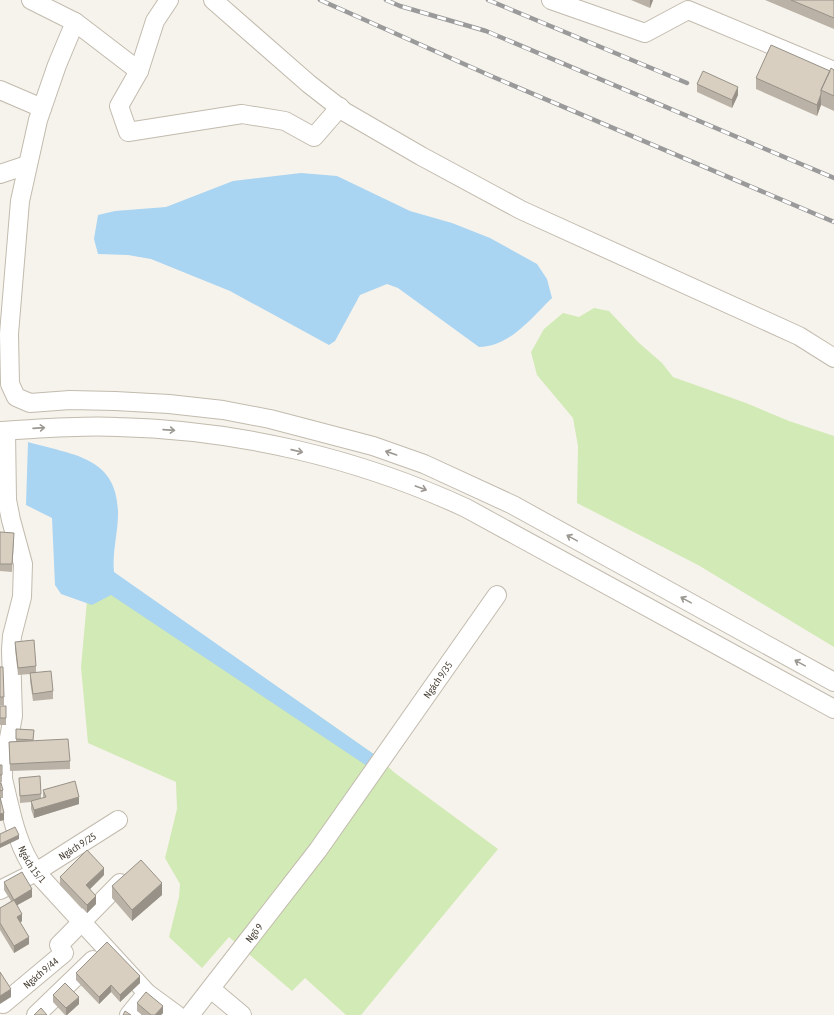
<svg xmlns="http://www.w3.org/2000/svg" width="834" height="1015" viewBox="0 0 834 1015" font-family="'Asap Condensed',sans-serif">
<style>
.green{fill:#d2eab5}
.water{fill:#a9d4f2}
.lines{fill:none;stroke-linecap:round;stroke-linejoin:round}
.minor-casing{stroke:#c2bbae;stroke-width:20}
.minor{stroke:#fff;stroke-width:18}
.rail-casing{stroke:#9a9a9a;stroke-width:4.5}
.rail{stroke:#fff;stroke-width:3;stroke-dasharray:9;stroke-linecap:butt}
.wall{fill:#bab2a6}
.shaded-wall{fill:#979187}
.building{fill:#d8cfc1;stroke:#979187}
.oneway{stroke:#9c9892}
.labels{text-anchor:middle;stroke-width:3;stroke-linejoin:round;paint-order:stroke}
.street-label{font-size:10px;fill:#4b4439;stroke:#fff}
</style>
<rect width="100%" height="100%" fill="#f6f3ec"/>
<path class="green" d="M594 308 609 311 638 342 662 363 673 377 746 403 789 421 834 436V647L698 565 577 503 578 446 573 418 537 375 531 352 544 329 563 313 579 317Z
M91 557 375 755 395 773 498 849 361 1015H346L305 978 292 991 229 937 202 968 169 937 179 897 180 884 165 858 177 809 176 782 88 743 81 667Z"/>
<path class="water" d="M301 173 337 176 410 211 452 223 490 238 537 264 547 279 552 298C531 318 511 346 479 347L398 288 387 284 360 295 335 341 329 345 230 291 151 259 128 255 98 254 94 239 98 215 115 211 166 207 233 181Z
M28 442C72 455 118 456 118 514 118 533 112 552 114 572L375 755 367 766 111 595 92 605 61 594 55 585 52 518 26 505Z"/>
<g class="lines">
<g class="minor-casing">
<g id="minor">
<path d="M31 0 75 22 139 71"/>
<path d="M169 0 155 21 139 71 119 106 128 132 242 114 285 121 314 137 340 107"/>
<path d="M213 0 309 84 345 112 421 156 521 210 799 336 834 358"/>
<path d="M551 0 645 33 688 10 834 71"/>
<path d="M75 22 57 65 38 120 20 201 9 334 10 384 16 397 30 403 70 400 115 401 169 404 223 410 270 419 373 446 424 464 513 505 834 682"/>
<path d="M0 90 42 108"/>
<path d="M0 174 27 165"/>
<path d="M0 431C39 429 78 425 118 427 238 430 358 458 466 508L834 709"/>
<path id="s1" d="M6 431 7 500 11 520 23 564 22 597 12 636 11 650 13 716 3 771V779C11 811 16 845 36 872L147 993 177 1015"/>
<path id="s2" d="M0 890 36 872 118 820"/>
<path d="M211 989 242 1015"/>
<path id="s3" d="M3 1004 64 953 59 945 120 883"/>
<path d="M36 1015 93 960"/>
<path d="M129 1015 147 993"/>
<path id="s4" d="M190 1015 318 850 497 595"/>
</g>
</g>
<use href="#minor" class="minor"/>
<g class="rail-casing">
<path id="rail" d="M320 0 491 76 834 222
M386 0 400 6 486 31 834 178
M488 0 687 83"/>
</g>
<use href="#rail" class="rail"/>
</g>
<path class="wall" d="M631 0H653L650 8Z
M765 0H834V29Z
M834 70V111L821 105 817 116 756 89V78L830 71Z
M697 84 738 95 732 108 697 92Z
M0 532 14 540 12 572 0 571Z
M15 642 36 666V673L53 691V699L33 701 30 681V674L18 675 15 649Z
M0 667 4 697V705H0Z
M0 706H6V725H0Z
M16 729 34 730 33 741 70 761V769L10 771 9 742 16 741Z
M0 765 2 775V782L0 783Z
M19 778 41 794V798H43V790L79 804 34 818 31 809V802L20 803Z
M0 783 3 790V798H0L4 820 0 821Z
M104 875 90 889 96 904 87 913 60 885V877Z
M4 882 32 897 17 905 22 921 20 923 29 944 14 953 0 930V908L11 901 4 890Z
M112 886 162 895 132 921 112 898Z
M76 973 140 983 120 1002 111 992 99 1004 76 980Z
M53 995 79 1004 67 1015H65L53 1002Z
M137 1003 163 1013 161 1015H142L137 1011Z"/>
<path class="shaded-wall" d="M650 0H653L650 8Z
M738 87V95L732 108V100Z
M821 94V105L817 116V105Z
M79 797V804L34 818V810Z
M4 813V820L0 821V814Z
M19 835V839L0 848V844Z
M104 868V875L86 893V885Z
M162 883V895L132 921V910Z
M32 889V897L14 907V900Z
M96 896V904L87 913V905Z
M22 914V921L17 925V917Z
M29 937V944L14 953V946Z
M140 976V983L120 1002V995Z
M111 985V992L99 1004V997Z
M11 989V997L0 1004V996Z
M79 997V1004L67 1015H66V1008Z
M163 1006V1013L161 1015H155Z"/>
<path class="building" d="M791 0H834V18Z
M771 45 830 71 821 90V94L817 105 756 78Z
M831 68 834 70V96L821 90Z
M703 71 738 87 732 100 697 84Z
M0 532 14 533 12 564H0Z
M34 640 36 666 18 668 15 642Z
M0 667H3L4 697H0Z
M51 671 53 691 33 694 30 673Z
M0 706H6V718H0Z
M16 729 34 730 33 740 16 739Z
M68 739 70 761 10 764 9 742Z
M0 765H2V775H0Z
M40 776 41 794 20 796 19 778Z
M75 781 79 797 34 810 31 801 46 797 43 790Z
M0 783H1L3 790 0 791Z
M0 797 4 813 0 814Z
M15 827 19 835 0 844V834Z
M87 850 104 868 86 885 96 896 87 905 60 877Z
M141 860 162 883 132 910 112 886Z
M22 872 32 889 14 900 4 882Z
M14 900 22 914 17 917 29 937 14 946 0 923V908Z
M107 942 140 976 120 995 111 985 99 997 76 973Z
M0 972 11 989 0 996Z
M65 983 79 997 66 1008 53 995Z
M146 992 163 1006 155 1015H151L137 1003Z
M41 1008 47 1015H34Z
M125 1011 131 1015H123Z"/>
<defs><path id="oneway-shaft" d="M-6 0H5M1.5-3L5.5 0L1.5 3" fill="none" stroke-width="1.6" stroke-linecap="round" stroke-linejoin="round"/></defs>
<g class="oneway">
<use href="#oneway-shaft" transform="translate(39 428) rotate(-4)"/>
<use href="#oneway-shaft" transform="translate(169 430) rotate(4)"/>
<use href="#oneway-shaft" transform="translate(297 451) rotate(13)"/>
<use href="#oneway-shaft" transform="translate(391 453) rotate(-161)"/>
<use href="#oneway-shaft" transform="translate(421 488) rotate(20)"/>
<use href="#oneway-shaft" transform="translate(572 538) rotate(-151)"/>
<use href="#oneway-shaft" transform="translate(686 600) rotate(-151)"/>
<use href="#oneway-shaft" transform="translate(800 663) rotate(-151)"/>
</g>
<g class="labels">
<g class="street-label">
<text dy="4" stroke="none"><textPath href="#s4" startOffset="417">Ngách 9/35</textPath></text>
<text dy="4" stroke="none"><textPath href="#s2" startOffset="89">Ngách 9/25</textPath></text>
<text dy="4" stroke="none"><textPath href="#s1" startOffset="443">Ngách 15/1</textPath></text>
<text dy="4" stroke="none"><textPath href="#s4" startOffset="104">Ngõ 9</textPath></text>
<text dy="4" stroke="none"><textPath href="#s3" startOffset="49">Ngách 9/44</textPath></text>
</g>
</g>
</svg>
